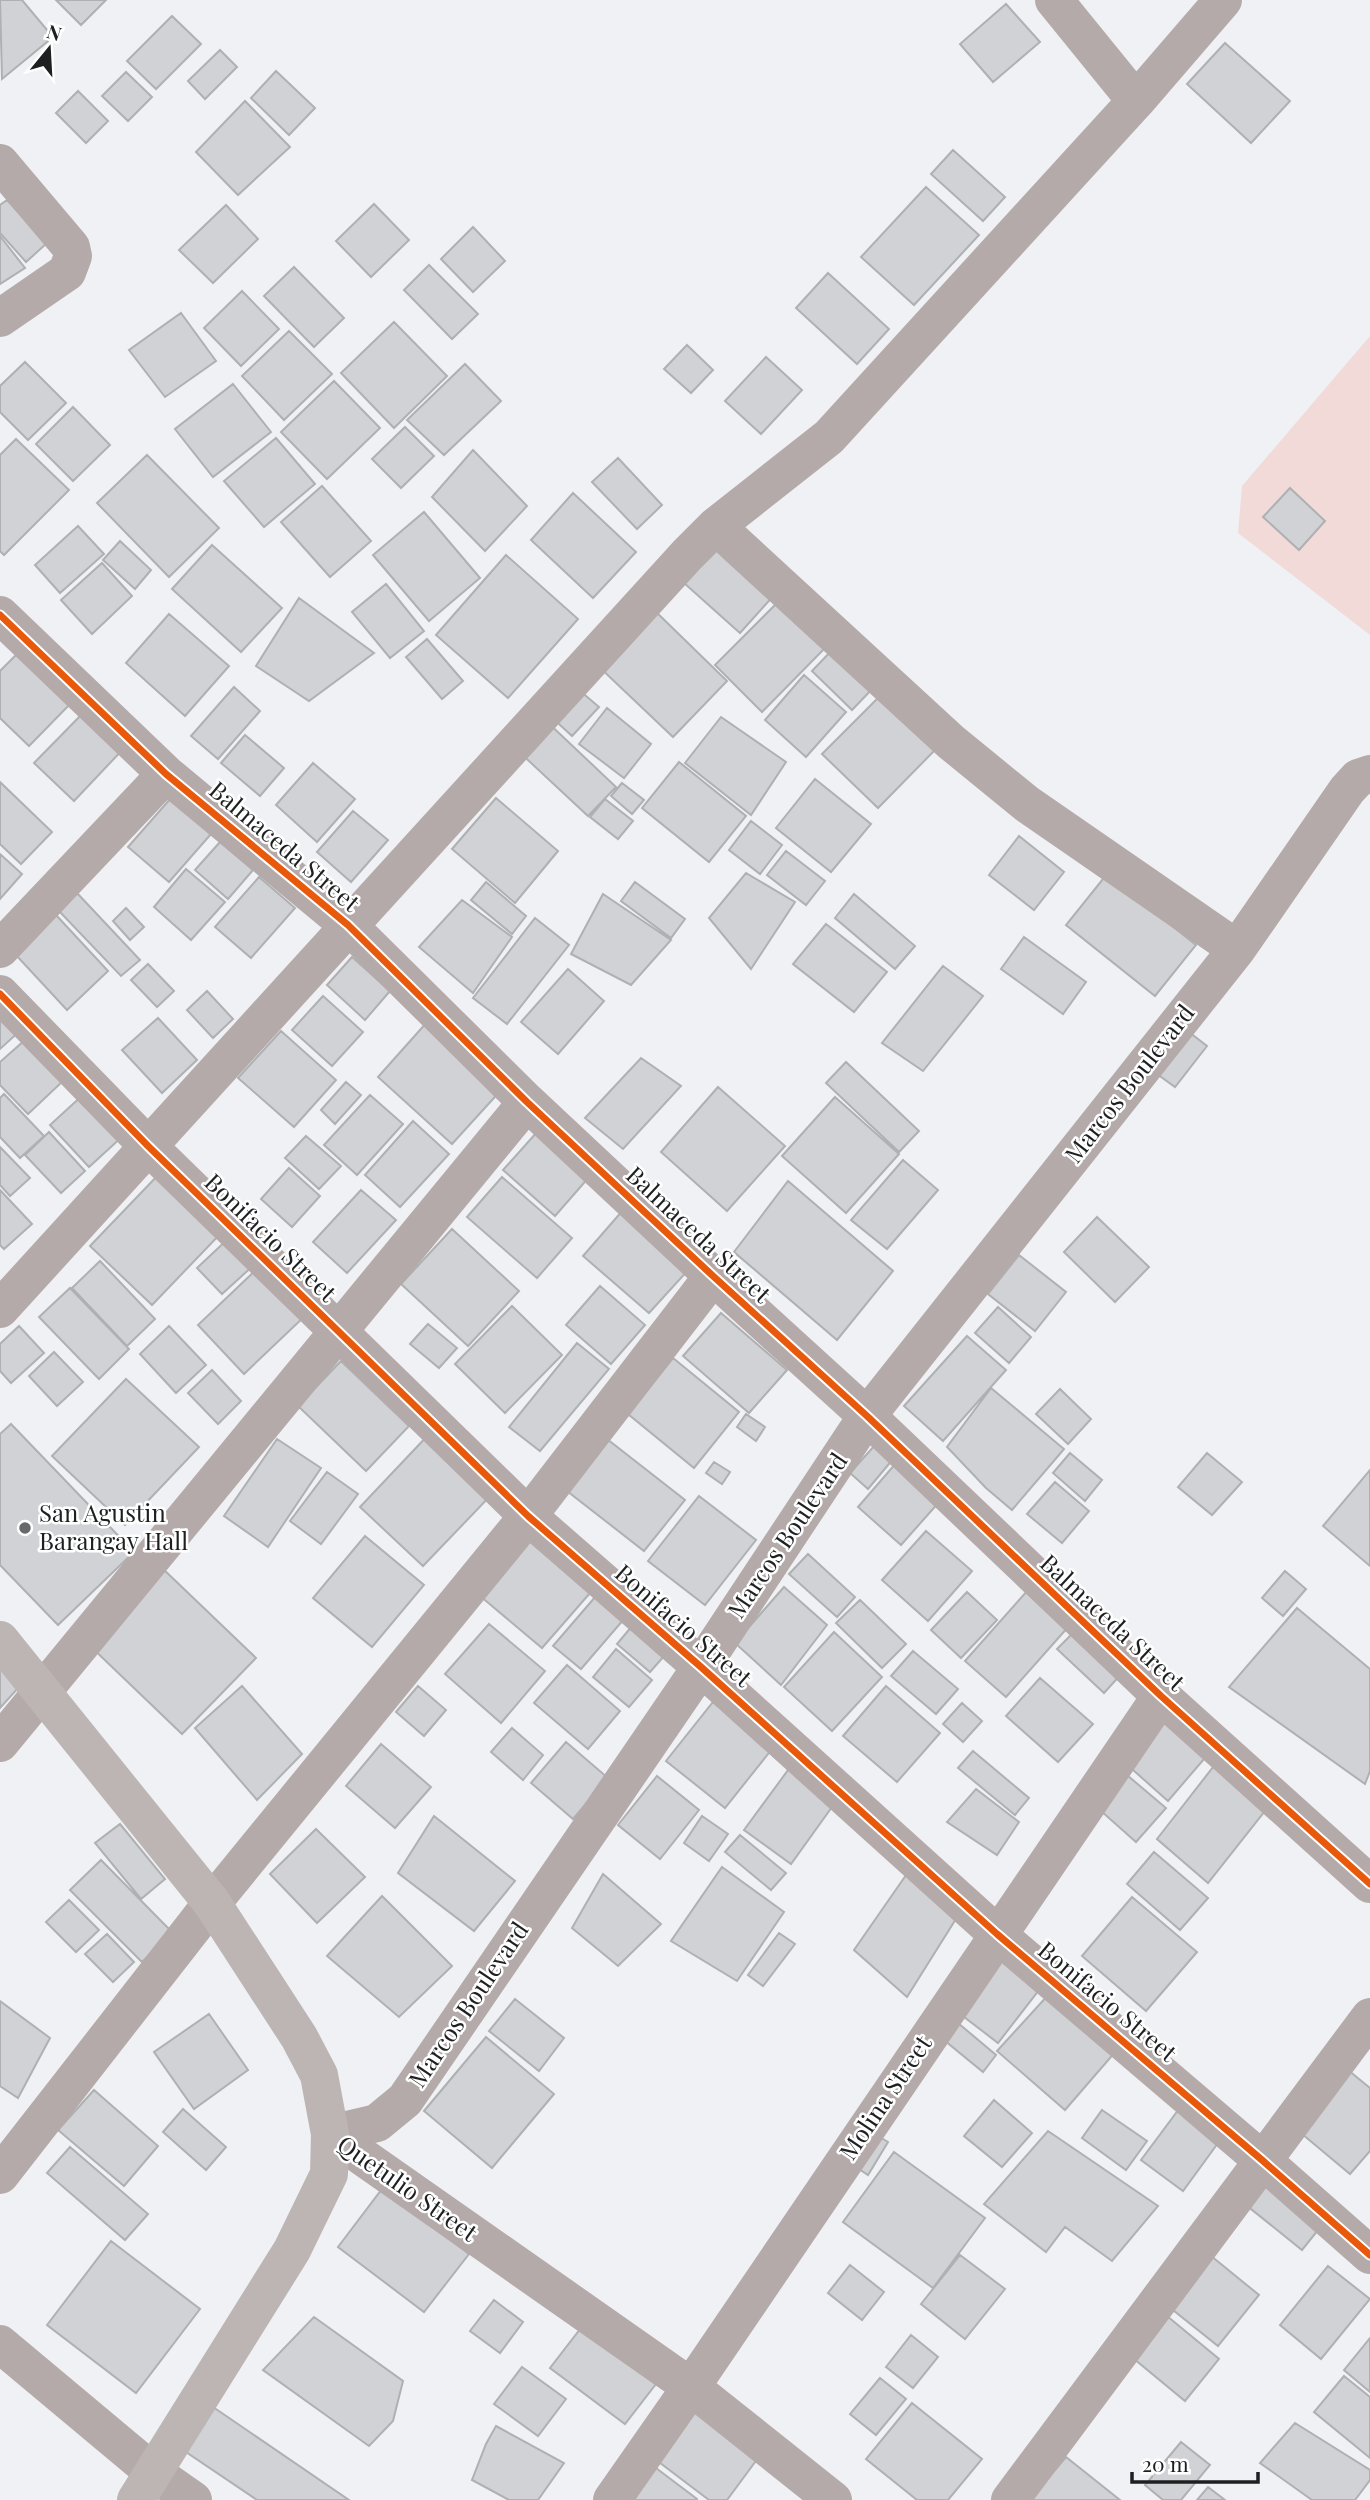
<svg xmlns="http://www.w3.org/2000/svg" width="1370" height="2500" viewBox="0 0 1370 2500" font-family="'Playfair Display',serif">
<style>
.green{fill:#f2dad9}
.building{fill:#d1d2d5;stroke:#aeb0b2;stroke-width:2}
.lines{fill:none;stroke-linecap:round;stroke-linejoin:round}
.street{stroke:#b5aaaa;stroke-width:38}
.secondary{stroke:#bdb5b4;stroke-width:38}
.cycleway-casing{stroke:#fff;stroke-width:11}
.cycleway{stroke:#e8590c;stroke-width:7}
.poi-dot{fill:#66686a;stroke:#fff;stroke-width:2.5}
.labels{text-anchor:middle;stroke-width:5;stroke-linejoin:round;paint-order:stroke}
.street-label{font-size:24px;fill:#1d1f20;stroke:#fff}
.poi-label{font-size:24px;fill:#1d1f20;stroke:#fff;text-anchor:start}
</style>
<rect width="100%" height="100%" fill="#eff1f4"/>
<path class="green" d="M1370 336V635L1238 533 1242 486Z"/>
<path class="building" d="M0 0H22L53 37 2 79Z
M56 0H106L81 25Z
M1006 4 1040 42 993 82 960 44Z
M172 16 201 44 156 89 127 61Z
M1225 43 1290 101 1251 143 1187 84Z
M220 50 237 67 205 99 188 81Z
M276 71 315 108 289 135 251 98Z
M126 72 152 97 128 121 102 96Z
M78 91 108 121 86 143 56 113Z
M245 101 290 147 238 195 196 152Z
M953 150 1005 197 983 221 931 174Z
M926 187 979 235 914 305 861 257Z
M7 200 47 243 26 262 0 233V205Z
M374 204 409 240 371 277 336 241Z
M226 205 258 239 213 283 179 250Z
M473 227 505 261 473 292 441 259Z
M0 236 25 268 0 284Z
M429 265 478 314 452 339 404 290Z
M294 267 344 318 314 347 264 296Z
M828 273 889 329 857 364 796 308Z
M242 291 279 329 241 366 204 328Z
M181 313 216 361 165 397 129 350Z
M394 322 447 376 394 428 341 373Z
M289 331 332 374 284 420 242 376Z
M687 345 713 370 691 393 664 369Z
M766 357 802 390 761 434 725 401Z
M25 362 66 403 28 440 0 412V386Z
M465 364 501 401 444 455 407 420Z
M334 381 380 428 327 479 281 432Z
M233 384 271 432 213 477 175 429Z
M73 407 110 445 73 481 36 444Z
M405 427 434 456 401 488 372 459Z
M276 438 315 484 264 527 224 481Z
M16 439 69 490 4 555 0 551V455Z
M473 450 527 506 485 551 432 497Z
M147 455 219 528 169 577 97 503Z
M618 458 662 505 637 529 592 482Z
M322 486 371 541 330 577 281 522Z
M1290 488 1325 521 1299 550 1263 517Z
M573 493 636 552 593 598 531 540Z
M424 512 480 578 429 621 373 555Z
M78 526 104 554 60 593 35 565Z
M712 535 776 593 740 633 675 575Z
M120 541 151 570 135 589 103 560Z
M212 545 282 608 241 652 172 589Z
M506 555 578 619 508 698 436 635Z
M102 563 132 596 92 634 61 600Z
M386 584 424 631 390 658 352 612Z
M299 598 374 653 309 701 256 666Z
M782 598 828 645 762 712 715 665Z
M651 607 727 681 673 737 596 664Z
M169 614 229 666 185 716 126 663Z
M427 639 463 681 442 699 406 657Z
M836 646 876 685 852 710 812 671Z
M23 648 75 699 29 746 0 718V671Z
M804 675 846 712 806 757 765 720Z
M572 684 599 707 572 736 547 713Z
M234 687 260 711 218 759 191 736Z
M879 697 935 750 878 808 822 754Z
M88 708 127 745 74 801 34 763Z
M607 708 651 744 624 778 579 744Z
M721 717 786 762 751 815 685 763Z
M543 718 616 787 588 816 515 748Z
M245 735 284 768 260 796 221 763Z
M679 762 746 816 709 862 642 808Z
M313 763 355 799 317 842 276 805Z
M815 779 871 824 831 872 776 828Z
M0 782 52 832 21 864 0 844Z
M622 783 644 800 632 814 611 796Z
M171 798 211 834 169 882 128 847Z
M496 798 558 851 515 903 452 849Z
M605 799 633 821 618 839 590 817Z
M353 811 388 840 351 882 317 852Z
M751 821 782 845 760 874 729 850Z
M1019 836 1064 872 1034 910 989 875Z
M220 842 253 870 228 899 195 870Z
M786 851 825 881 806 905 767 875Z
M0 854 22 874 0 899Z
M186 869 225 902 191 940 154 907Z
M746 873 795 902 751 969 709 918Z
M1107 874 1196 945 1155 996 1066 925Z
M259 877 295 908 251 958 215 927Z
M486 882 526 916 512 934 471 900Z
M635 882 685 919 671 938 621 901Z
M77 893 140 960 121 976 59 911Z
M603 894 671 940 631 985 571 954Z
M854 894 915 946 895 969 835 918Z
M462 900 512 937 473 993 419 947Z
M126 908 144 927 130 940 113 921Z
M56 915 108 971 67 1010 15 954Z
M535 918 569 945 507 1024 473 998Z
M826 924 887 972 854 1012 793 964Z
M1024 937 1086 982 1063 1014 1001 969Z
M352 957 390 991 365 1020 327 985Z
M148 964 174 991 157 1007 131 980Z
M943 966 983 996 923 1071 882 1043Z
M568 969 604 1001 558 1054 521 1022Z
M207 991 233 1019 213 1038 187 1010Z
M323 996 363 1032 332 1066 292 1030Z
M0 1005 22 1029 0 1049Z
M158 1018 197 1060 162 1093 122 1050Z
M428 1021 503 1088 452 1144 378 1077Z
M1185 1029 1207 1046 1175 1087 1153 1071Z
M281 1031 336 1080 294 1127 238 1078Z
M25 1040 63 1081 28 1114 0 1085V1062Z
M641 1058 681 1086 623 1149 585 1118Z
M846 1062 919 1131 899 1152 826 1083Z
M346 1082 361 1095 335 1124 321 1110Z
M718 1087 785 1146 727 1211 661 1152Z
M4 1094 44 1136 20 1158 0 1137V1098Z
M84 1094 124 1135 89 1167 50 1125Z
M370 1095 403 1124 357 1175 324 1145Z
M835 1097 899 1154 846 1213 782 1156Z
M413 1121 449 1154 400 1207 365 1175Z
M538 1131 590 1176 555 1216 503 1170Z
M49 1132 85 1171 61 1193 25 1155Z
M306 1136 341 1166 319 1189 285 1158Z
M0 1147 30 1178 10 1196 0 1185Z
M903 1160 938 1190 887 1249 851 1220Z
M289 1168 320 1196 292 1227 261 1199Z
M162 1171 224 1230 152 1305 90 1246Z
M502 1177 572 1238 537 1278 467 1217Z
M788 1181 893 1271 837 1340 734 1252Z
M0 1190 32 1224 4 1249 0 1245Z
M361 1190 396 1220 347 1273 313 1242Z
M624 1209 690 1268 649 1313 583 1256Z
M1097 1217 1149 1267 1115 1302 1064 1252Z
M452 1229 519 1291 468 1346 401 1284Z
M230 1237 256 1263 222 1294 197 1268Z
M1019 1255 1066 1292 1035 1331 988 1294Z
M100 1261 155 1319 127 1346 72 1288Z
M260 1266 306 1315 244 1374 198 1325Z
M600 1286 645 1325 611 1364 566 1325Z
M70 1288 129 1349 99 1379 39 1317Z
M512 1306 562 1355 505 1413 455 1364Z
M998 1307 1031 1337 1009 1363 975 1333Z
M721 1313 787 1370 749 1413 683 1356Z
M428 1324 457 1348 439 1368 410 1344Z
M19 1326 44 1353 11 1383 0 1371V1344Z
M169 1326 206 1365 176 1393 140 1354Z
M967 1336 1006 1370 943 1441 904 1406Z
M577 1343 609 1369 540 1451 509 1427Z
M54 1352 83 1382 57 1406 29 1376Z
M673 1358 739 1412 694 1468 628 1414Z
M341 1361 409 1426 366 1471 298 1406Z
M212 1370 241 1401 218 1424 188 1393Z
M126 1379 199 1447 125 1525 52 1456Z
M991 1388 1064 1449 1012 1510 986 1488 947 1447Z
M1060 1389 1091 1419 1068 1444 1036 1414Z
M746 1414 765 1427 756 1441 737 1427Z
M11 1424 134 1552 58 1625 0 1565V1434Z
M431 1432 494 1492 423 1566 360 1507Z
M277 1439 321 1468 268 1547 224 1516Z
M607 1439 685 1500 644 1551 567 1491Z
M876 1444 893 1459 868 1489 850 1473Z
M1070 1453 1102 1480 1085 1501 1053 1473Z
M1207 1453 1242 1482 1212 1515 1178 1487Z
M714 1462 730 1472 722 1484 706 1473Z
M897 1462 940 1501 901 1545 858 1507Z
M1370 1470V1566L1323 1526Z
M327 1472 358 1494 321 1544 290 1521Z
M1055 1482 1089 1511 1062 1543 1027 1514Z
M699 1496 756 1540 705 1605 648 1561Z
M926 1531 972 1571 928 1621 882 1580Z
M365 1536 424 1585 372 1647 313 1598Z
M528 1540 590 1593 542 1648 480 1596Z
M808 1554 855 1597 837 1617 789 1574Z
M161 1567 256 1658 182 1734 87 1643Z
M1285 1571 1306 1589 1283 1616 1262 1598Z
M784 1587 827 1625 781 1685 735 1643Z
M1028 1590 1069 1626 1006 1697 965 1661Z
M967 1592 997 1620 961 1658 931 1630Z
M596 1596 624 1619 581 1669 553 1646Z
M860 1600 906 1644 882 1668 836 1623Z
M1297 1608 1370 1669V1771L1365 1784 1229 1687Z
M638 1619 672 1647 650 1672 617 1644Z
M489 1624 545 1671 501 1723 445 1674Z
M1077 1629 1123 1672 1104 1693 1057 1649Z
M834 1632 882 1677 832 1731 784 1687Z
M616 1649 652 1680 629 1707 593 1677Z
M913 1651 958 1689 936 1714 891 1676Z
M0 1652 28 1677 0 1708Z
M567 1665 620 1711 588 1749 534 1703Z
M1040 1678 1093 1724 1058 1762 1006 1716Z
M242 1686 302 1754 257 1800 195 1728Z
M418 1686 446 1710 424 1736 396 1712Z
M886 1686 940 1733 897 1782 843 1736Z
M713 1702 772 1749 725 1808 666 1761Z
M962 1703 982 1721 963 1742 943 1724Z
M1166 1713 1210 1752 1168 1801 1124 1762Z
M512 1728 543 1755 523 1780 491 1752Z
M566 1742 608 1778 573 1819 531 1783Z
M381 1744 431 1787 395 1828 346 1786Z
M973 1751 1029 1798 1015 1815 958 1768Z
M1217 1762 1268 1807 1208 1883 1157 1839Z
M791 1766 837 1800 791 1864 744 1830Z
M1121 1770 1166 1808 1136 1842 1092 1803Z
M657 1776 699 1810 660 1859 618 1825Z
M976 1789 1019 1822 997 1855 947 1822Z
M434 1816 515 1881 474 1931 398 1873Z
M702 1816 728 1834 709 1861 684 1843Z
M120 1824 165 1879 141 1899 95 1843Z
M316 1829 365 1877 317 1923 270 1874Z
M740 1835 786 1873 771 1890 725 1852Z
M1154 1852 1208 1898 1180 1930 1127 1884Z
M101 1860 172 1932 142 1962 70 1890Z
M913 1865 959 1914 907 1997 854 1950Z
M722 1867 784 1912 737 1981 671 1941Z
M603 1874 661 1924 618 1966 572 1928Z
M382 1896 452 1966 399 2017 327 1956Z
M1132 1897 1197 1952 1146 2011 1082 1956Z
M69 1900 99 1930 76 1952 46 1922Z
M779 1933 795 1944 763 1986 748 1975Z
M107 1934 134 1962 113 1982 85 1954Z
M1003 1949 1046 1981 998 2043 955 2010Z
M1050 1993 1116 2051 1065 2110 997 2051Z
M515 1999 564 2038 539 2071 489 2031Z
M0 2001 50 2038 18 2098 0 2086Z
M209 2014 248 2070 194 2109 154 2052Z
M958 2023 996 2055 983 2072 944 2040Z
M486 2037 554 2094 492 2168 424 2111Z
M1348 2070 1370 2088V2151L1350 2174 1296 2129Z
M94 2090 158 2146 124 2186 58 2130Z
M994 2100 1032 2133 1002 2167 964 2136Z
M1185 2101 1226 2132 1183 2191 1141 2160Z
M183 2109 226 2147 206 2170 163 2132Z
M1102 2110 1147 2141 1126 2170 1082 2138Z
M870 2131 888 2142 868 2175 850 2163Z
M1048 2131 1158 2206 1112 2261 1065 2227 1046 2252 984 2204Z
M70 2147 148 2214 125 2240 47 2173Z
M894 2152 985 2218 933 2288 843 2222Z
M1266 2171 1327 2219 1302 2250 1241 2201Z
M382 2189 469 2254 424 2312 338 2247Z
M111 2241 200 2309 136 2393 47 2325Z
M1205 2251 1259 2295 1218 2346 1163 2302Z
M960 2255 1005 2289 965 2339 921 2304Z
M850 2265 884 2292 862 2320 828 2293Z
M1328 2266 1370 2299 1321 2359 1280 2325Z
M494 2300 523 2322 500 2353 470 2331Z
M1167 2316 1219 2359 1185 2401 1133 2358Z
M314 2317 403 2381 393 2421 369 2446 263 2370Z
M581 2328 656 2384 625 2424 550 2368Z
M911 2335 938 2357 913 2388 886 2367Z
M1370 2338V2392L1344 2370Z
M522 2367 566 2399 538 2436 494 2404Z
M1344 2376 1370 2397V2458L1314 2412Z
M880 2378 906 2399 876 2435 850 2414Z
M692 2402 761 2454 727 2500H709L651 2456Z
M912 2403 982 2459 948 2500H917L866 2459Z
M213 2407 349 2500H257L183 2450Z
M1295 2423 1370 2470V2480L1355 2500H1312L1260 2463Z
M496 2426 564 2463 538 2500H509L472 2480 486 2444Z
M1181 2442 1210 2465 1181 2500H1163L1145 2485Z
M1066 2457 1120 2500H1030Z
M652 2465 697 2499V2500H625Z
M1208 2487 1225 2500H1197Z"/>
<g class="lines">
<path class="street" d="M1054 0 1136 101
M0 163 71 247 73 256 67 272 0 318
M716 526 951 742 1027 804 1237 949
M0 615 166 774 348 925 527 1102 713 1276 867 1416 1161 1696 1370 1884
M0 949 166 774
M0 994 148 1146 528 1516 701 1667 997 1934 1262 2160 1370 2255
M0 1309 687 555 716 526 829 437 1136 101 1223 0
M0 1743 527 1102
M330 2134 377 2123 405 2100 701 1667 867 1416 1237 949 1347 790 1358 778 1370 774
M330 2134 691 2387 833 2500
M0 2175 212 1903 528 1516 713 1276
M0 2344 153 2472 193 2500
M612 2500 691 2387 1161 1696
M1010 2500 1370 2017"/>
<path class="secondary" d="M0 1640 212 1903 299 2037 319 2075 330 2134 329 2174 292 2250 136 2500"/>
<g class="cycleway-casing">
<path id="cycleway" d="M0 615 166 774 348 925 527 1102 713 1276 867 1416 1161 1696 1370 1884
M0 994 148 1146 528 1516 701 1667 997 1934 1262 2160 1370 2255"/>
</g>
<use href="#cycleway" class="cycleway"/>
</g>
<circle class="poi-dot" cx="25" cy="1528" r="7"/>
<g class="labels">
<g class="street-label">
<text transform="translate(284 847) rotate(40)" y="8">Balmaceda Street</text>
<text transform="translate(1130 1084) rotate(-52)" y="8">Marcos Boulevard</text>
<text transform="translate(698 1235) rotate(43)" y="8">Balmaceda Street</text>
<text transform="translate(270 1238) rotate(44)" y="8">Bonifacio Street</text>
<text transform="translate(788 1536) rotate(-56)" y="8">Marcos Boulevard</text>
<text transform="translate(1112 1623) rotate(43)" y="8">Balmaceda Street</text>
<text transform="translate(683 1626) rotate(41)" y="8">Bonifacio Street</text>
<text transform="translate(1107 2002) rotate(40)" y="8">Bonifacio Street</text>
<text transform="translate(469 2005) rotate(-56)" y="8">Marcos Boulevard</text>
<text transform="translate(886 2098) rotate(-56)" y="8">Molina Street</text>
<text transform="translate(407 2189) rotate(35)" y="8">Quetulio Street</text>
</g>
<g class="poi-label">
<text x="39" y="1522">San Agustin<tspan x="39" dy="28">Barangay Hall</tspan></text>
</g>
</g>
<g transform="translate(49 49) rotate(18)" stroke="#ffffff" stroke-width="5" paint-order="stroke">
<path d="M0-5L12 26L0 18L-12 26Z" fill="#1d1f20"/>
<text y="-10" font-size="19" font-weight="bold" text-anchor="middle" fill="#1d1f20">N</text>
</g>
<path d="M1132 2472v10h126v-10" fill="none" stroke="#1d1f20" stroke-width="3.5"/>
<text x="1142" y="2472" font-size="21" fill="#1d1f20" stroke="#ffffff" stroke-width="5" paint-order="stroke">20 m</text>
</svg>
